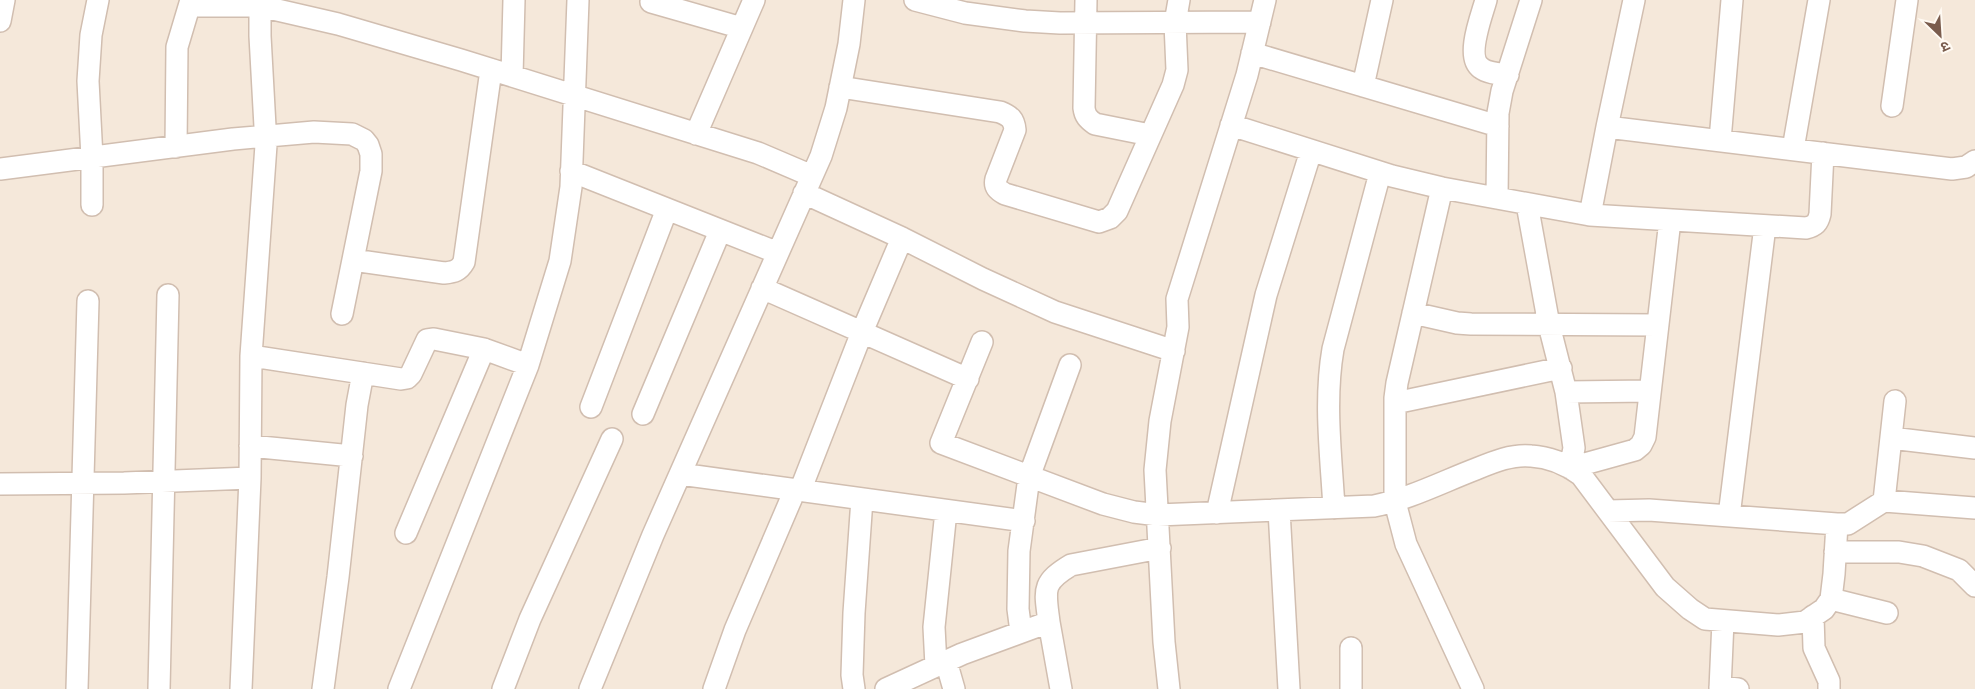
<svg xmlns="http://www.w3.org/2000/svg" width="1975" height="689" viewBox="0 0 1975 689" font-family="'Asap Condensed','Noto Sans Devanagari',sans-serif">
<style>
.residential{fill:#f5e8da}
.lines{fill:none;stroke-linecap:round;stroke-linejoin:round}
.minor-casing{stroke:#d1beb0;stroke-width:24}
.minor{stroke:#fff;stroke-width:21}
</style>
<rect width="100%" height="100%" fill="#fdf6ec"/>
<path class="residential" d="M0 0H1975V689H0Z"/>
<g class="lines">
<g class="minor-casing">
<path id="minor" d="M915 0 965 13 1025 21 1060 23 1260 22
M1086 0 1084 108C1085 116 1088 119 1095 124L1150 135
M1486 0C1482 15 1465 57 1481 68 1487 73 1500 74 1508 75
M651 2 742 28
M190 6H260L338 24 461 60 758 153 812 176
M0 21 4 0
M1252 53 1498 126
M512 76 514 0
M1363 86 1382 0
M840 87 1000 112C1010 116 1014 119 1015 130L996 179C994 187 998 190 1005 194L1099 222 1110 218 1117 211 1173 85 1177 70 1175 23 1179 0
M1892 106 1907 0
M1231 125 1392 176 1442 188 1590 215 1607 127 1952 169 1966 167 1975 161
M1607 127 1634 0
M696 134 754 0
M1720 140 1732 0
M176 147 177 47 191 0
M1793 149 1819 0
M0 169 233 139 314 132 352 134 364 140 368 145 371 154V171L342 314
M571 171 778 253
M1442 188 1397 383 1395 398V502L1406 544 1473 689
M804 193 902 238 983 279 1055 312 1174 351
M1497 198 1498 113 1502 91 1531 0
M1527 204 1549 325 1566 392 1650 391
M92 205V158L88 81 91 35 98 0
M1590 215 1806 228C1815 226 1818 223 1820 214L1823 153
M353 260 444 273C454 272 459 271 464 262L491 70
M762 288 968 379
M1413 313 1457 323 1471 324 1658 325
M982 342 941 443 1103 504 1134 512 1158 515 1374 506C1409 499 1442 482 1476 469 1493 462 1512 454 1531 456 1550 457 1566 464 1581 475L1665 587 1690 609 1705 619 1778 625 1805 622 1824 609 1831 599 1834 574 1837 524
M251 356 401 379 407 378 411 374 427 340 434 339 484 349 528 365
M1566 392 1574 448 1570 468 1635 450 1641 445 1645 437 1670 220
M1395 403 1561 368
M591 407 667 209
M643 414 720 231
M1891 438 1975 448
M250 446 352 456
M680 474 1024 521
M0 484 124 483 250 478
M800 491 862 332 902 238
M1884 501 1895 401
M1334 508C1331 455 1324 401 1333 349L1380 173
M1279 510 1289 689
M1608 511 1649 510 1837 524H1848L1884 501 1975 508
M1217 513 1266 295 1311 151
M1729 516 1765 226
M406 533 484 349
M1835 552H1899L1923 556 1959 570 1975 586
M1831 599 1887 613
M1813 616 1814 648 1829 681V689
M1049 622C1045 590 1041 583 1071 565L1160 548
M1021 632 1018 609 1019 551 1029 477 1070 365
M946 661 954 689
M936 666 934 627 946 511
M1720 687 1738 689
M77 689 88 301
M159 689 168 295
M241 689 250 478 251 356 266 145 260 36V0
M323 689 338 577 357 405 363 373
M399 689 528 365 560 261 571 187 578 0
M503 689 530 619 612 439
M590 689 653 535 821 156 836 108 849 44 854 0
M714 689 735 630 795 490
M854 689 852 675 854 613 862 499
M886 689 962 654 1049 622 1061 689
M1169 689 1164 642 1155 470 1160 421 1178 327 1177 299 1247 75 1265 0
M1351 689V648
M1720 689 1723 621"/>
</g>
<use href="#minor" class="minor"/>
</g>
<g transform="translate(1940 35) rotate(155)" stroke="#fffaf3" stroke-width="4" paint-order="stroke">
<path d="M0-4L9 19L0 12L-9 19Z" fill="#7a5c4d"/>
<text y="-8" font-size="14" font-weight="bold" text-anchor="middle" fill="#7a5c4d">उ</text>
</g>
</svg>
